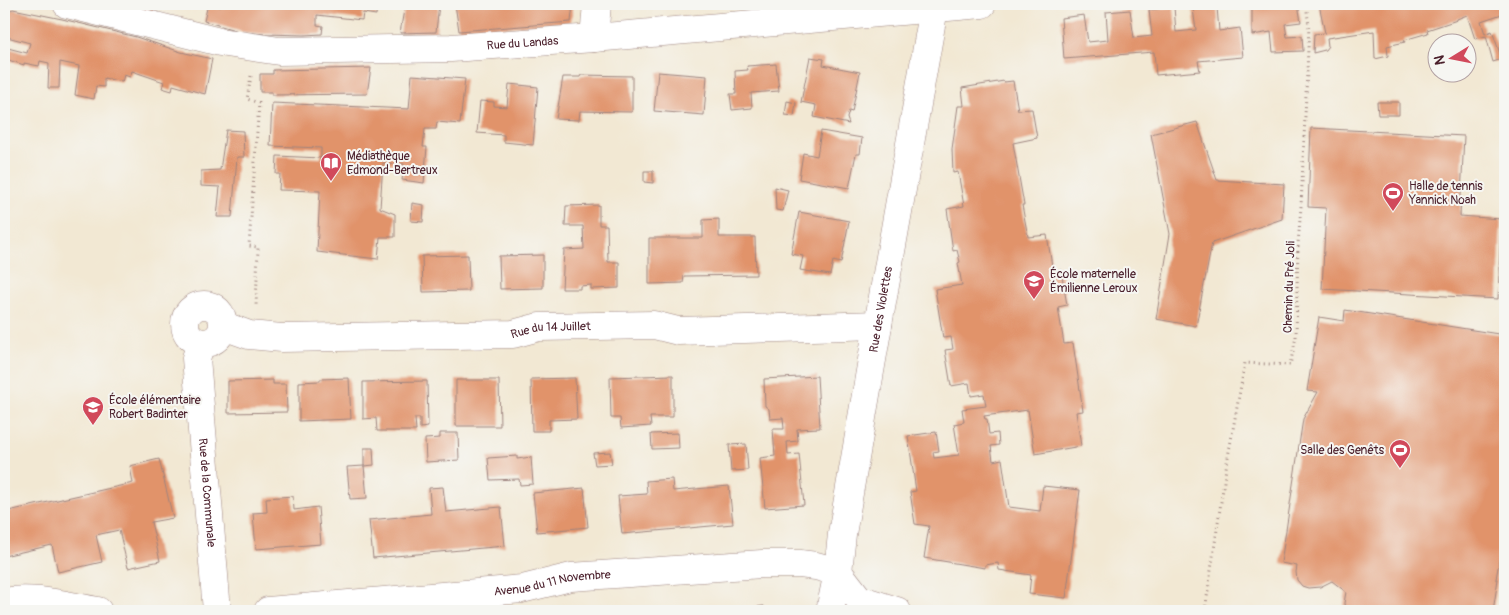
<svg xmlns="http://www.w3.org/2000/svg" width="1509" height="615" viewBox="0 0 1509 615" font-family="Pangolin,sans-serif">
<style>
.building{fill:#e1936b}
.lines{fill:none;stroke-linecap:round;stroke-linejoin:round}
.minor-casing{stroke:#9e847f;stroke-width:29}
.path{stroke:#9e847f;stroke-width:3;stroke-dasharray:1 4;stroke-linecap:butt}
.minor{stroke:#fff;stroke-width:28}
.labels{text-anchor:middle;stroke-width:4;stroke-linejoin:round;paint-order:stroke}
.street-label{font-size:12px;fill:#4a1f2b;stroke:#f6f6f2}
.poi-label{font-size:12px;fill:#4a1f2b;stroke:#f6f6f2;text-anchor:start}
</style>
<rect width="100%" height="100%" fill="#f6f6f2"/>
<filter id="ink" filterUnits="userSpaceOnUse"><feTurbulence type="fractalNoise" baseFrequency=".02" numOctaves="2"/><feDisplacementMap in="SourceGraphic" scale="10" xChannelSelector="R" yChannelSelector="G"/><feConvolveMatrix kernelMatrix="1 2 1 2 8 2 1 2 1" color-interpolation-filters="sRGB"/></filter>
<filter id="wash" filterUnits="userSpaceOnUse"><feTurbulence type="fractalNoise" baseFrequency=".0096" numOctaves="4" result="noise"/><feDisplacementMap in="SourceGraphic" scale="20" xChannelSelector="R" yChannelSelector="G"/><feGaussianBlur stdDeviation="1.12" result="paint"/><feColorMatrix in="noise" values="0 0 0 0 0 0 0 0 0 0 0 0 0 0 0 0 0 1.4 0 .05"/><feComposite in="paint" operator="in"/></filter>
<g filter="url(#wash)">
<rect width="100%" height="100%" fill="#f2e8d3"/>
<g id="blocks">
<path class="building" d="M125 4H155L154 16 124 12Z
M208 4 221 7 222 4H377L376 15 363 13 362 20 317 15V25L323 26 322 34 304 35 265 34 242 32 204 21Z
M405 4H439L436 32 400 33Z
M455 4H573L571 22 459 31Z
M1252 4H1298L1301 22 1285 24 1287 37 1302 36 1303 51 1273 52 1271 32 1252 35Z
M1319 4H1505V13L1481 21 1485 34 1492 31 1502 59 1493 62 1486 36 1475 39 1467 15 1457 19V20L1427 30 1428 33 1404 40 1405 42 1387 46 1388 56 1375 59 1374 31 1327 38 1328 46 1325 50 1313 53 1314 34 1325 33Z
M1174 7 1176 32 1196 30 1193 9 1217 7 1219 31 1240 28 1243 57 1198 61 1200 71 1156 75 1154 52 1064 59 1061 18 1084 15 1088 42 1108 40 1106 12 1130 10 1134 38 1152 36 1149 10Z
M13 9 62 19 136 37 181 52 212 59 205 94 173 85 172 91 162 88 164 82 132 71 130 77 124 75 122 82 104 78V87L96 86 94 99 75 95 79 66 60 62 59 88H48L49 63 40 61 39 66 24 63V65L5 59 4 62V47L27 53 30 43 7 37 4 46V13Z
M810 57 824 59 823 65 860 72 852 112 849 111 847 118 849 124 814 117 816 105 801 102Z
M776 64 779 91 751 93 752 108 732 110 730 94H736L735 71 748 70 747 66Z
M371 68 367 94 272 95V92H260V74H273V70Z
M658 72 707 76 704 115 654 111Z
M412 75 465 79 460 124 437 122 436 129H425L423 147H427L424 183 402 180 404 164 383 163 380 208 395 214V237H380L378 259 317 252 320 191 279 190 280 174H276L277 156 321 158V148L270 146 272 103 409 109Z
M581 75 632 76V112L580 111 579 120 556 119 563 77H580Z
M1004 81V82L1013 81 1018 110 1032 109 1037 138 1013 143 1024 205H1022L1028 237 1047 235 1053 272 1061 270 1067 305 1058 307 1064 344 1073 343 1083 411 1076 412 1081 446 1035 454 1028 410 984 416 985 419H987L989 434 998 433 999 445 991 446 993 461 1002 459 1009 507 1040 511 1043 486 1080 490 1066 598 1029 594 1031 575 999 570 998 563 985 565V568L924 558 929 526 915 524 910 492 916 491 908 436 936 432 939 451 933 452 934 458 959 455 954 424 964 422 962 409 986 406 984 394 971 396 969 383 951 386 945 350 953 349 951 337 943 338 935 289 962 285 958 263 960 262 957 250 953 251 947 209 964 206 958 172 953 173 952 149 958 106H964L962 88Z
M509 84 538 87 533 145 504 142V135L477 133 480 101 494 102V106L507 107Z
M787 101 796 103 794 116 785 115Z
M1377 102H1399V115H1378Z
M1197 122 1217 180 1284 184 1282 219 1212 243 1196 326 1156 319 1170 234 1151 134Z
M1311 128 1464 136 1460 216 1501 219 1498 299 1322 289 1326 208 1308 207Z
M226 130 243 131 244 157H237L232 217H217L220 187 201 186V171L220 170Z
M821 131 862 138 860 154H856L849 188 799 179 803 153 817 156Z
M644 171H653V183L644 182Z
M775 187 788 190 783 211 776 210Z
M412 203 424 205 423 222 411 221Z
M599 205V225H607L608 262H619V288L591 289V285L580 286V289H562L564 250 584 249 583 226H565L566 206Z
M799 212 849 221 841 263 833 261 830 275 800 270 803 256 791 254Z
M719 219V237H755L756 275 684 276 683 283 649 284V238H703V220Z
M468 255 469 291 423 292 422 256Z
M543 255V288L500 289 499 256Z
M4 256H6L5 276H4Z
M1345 310 1505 335V531L1502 557 1500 556 1496 579H1498L1493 611H1345L1344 603 1346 592 1332 581 1320 587 1308 588 1302 586 1297 580 1296 572 1297 566 1281 563 1303 419 1318 392 1307 391 1319 317 1344 321Z
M673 375V417H650L651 426 621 428 620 418H611L610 377Z
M817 376 820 428 797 429 798 441 787 442 788 455 799 454 804 505 765 508 760 458 775 456 773 429H784L783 418 770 419 769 409 765 406 764 379Z
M349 378 351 419 299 421V382L320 381V379Z
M575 378 577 419 549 420V431H532L531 379Z
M273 380V384H286L287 412 228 413V381Z
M456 380H499L500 426H456Z
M427 381 428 427 420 428V418H415L416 431H377L376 418 363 419V382Z
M440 433H458L459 460 426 462 425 439 440 438Z
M678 433 679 448 652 449 651 434Z
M746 444 748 470 731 471 729 445Z
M364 448H373L374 465 364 466Z
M610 452 612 464 595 465 593 453Z
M517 456V459L531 457 533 484 520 485 519 479 490 480 488 458Z
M159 459 173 518 151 522 160 561 128 568 119 530 96 535 102 562 58 572 52 545 4 556V512L133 483 130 466Z
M364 466 367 498 350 499 347 467Z
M672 479 673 491 729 486 733 524 622 534 618 496 647 494 646 481Z
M443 487 446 512 501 507 505 546 373 558 369 520 431 514 429 488Z
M584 488 588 527 537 532 533 493Z
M293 496 294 510 318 507 321 544 256 549 253 513 267 512 266 498Z
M764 606 765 611H724V610Z"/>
</g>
</g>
<g filter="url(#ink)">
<use href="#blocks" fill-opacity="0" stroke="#9e847f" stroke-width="1"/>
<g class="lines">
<g class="minor-casing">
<g id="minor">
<path id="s1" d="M67 4 220 42 279 51 451 48 594 38 982 4"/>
<path d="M594 38 597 4"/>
<circle cx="204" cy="324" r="19"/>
<path id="s2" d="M224 326 249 335 282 338 513 334 539 327 654 325 678 331 878 325"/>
<path id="s3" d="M201 344 196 358 217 611"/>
<path d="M4 602C34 596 67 606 98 611"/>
<path id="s4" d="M268 611 522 589 571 577 762 564H800L816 566 838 572 859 599 897 611"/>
<path id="s5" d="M830 611 838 572 842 534 878 325 934 8"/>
</g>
</g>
<path class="path" d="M251 76 247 99 259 103 249 246 258 247 256 307
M1205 611 1226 468 1245 363 1290 365 1296 337 1298 244 1301 207 1309 26 1306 4"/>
<use href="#minor" class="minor"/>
</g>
</g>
<defs>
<g id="library-pin" transform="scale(1.125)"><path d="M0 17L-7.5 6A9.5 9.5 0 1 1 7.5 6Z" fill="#d1495b" stroke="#f6f6f2"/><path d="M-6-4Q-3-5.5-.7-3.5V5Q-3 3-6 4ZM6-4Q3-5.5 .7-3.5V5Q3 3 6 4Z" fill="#fff"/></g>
<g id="stadium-pin" transform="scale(1.125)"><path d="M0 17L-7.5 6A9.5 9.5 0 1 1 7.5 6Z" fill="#d1495b" stroke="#f6f6f2"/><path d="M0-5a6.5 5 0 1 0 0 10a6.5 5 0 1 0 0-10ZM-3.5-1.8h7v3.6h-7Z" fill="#fff"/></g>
<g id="school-pin" transform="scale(1.125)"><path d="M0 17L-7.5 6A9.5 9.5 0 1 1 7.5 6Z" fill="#d1495b" stroke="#f6f6f2"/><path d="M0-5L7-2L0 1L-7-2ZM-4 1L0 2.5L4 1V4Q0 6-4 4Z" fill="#fff"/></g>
</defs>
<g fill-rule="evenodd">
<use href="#library-pin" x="331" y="163"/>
<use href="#stadium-pin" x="1393" y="193"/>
<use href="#school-pin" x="1034" y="281"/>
<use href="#school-pin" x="93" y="407"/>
<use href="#stadium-pin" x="1400" y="450"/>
</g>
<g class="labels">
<g class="street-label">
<text dy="4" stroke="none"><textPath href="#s1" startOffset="461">Rue du Landas</textPath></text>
<text transform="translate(1289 287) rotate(-88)" y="4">Chemin du Pré Joli</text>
<text dy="4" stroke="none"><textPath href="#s5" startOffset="306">Rue des Violettes</textPath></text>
<text dy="4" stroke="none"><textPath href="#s2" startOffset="329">Rue du 14 Juillet</textPath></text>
<text dy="4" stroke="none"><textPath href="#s3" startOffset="150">Rue de la Communale</textPath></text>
<text dy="4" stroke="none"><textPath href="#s4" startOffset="286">Avenue du 11 Novembre</textPath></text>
</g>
<g class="poi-label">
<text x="347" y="160">Médiathèque<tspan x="347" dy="14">Edmond-Bertreux</tspan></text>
<text x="1409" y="190">Halle de tennis<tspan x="1409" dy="14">Yannick Noah</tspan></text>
<text x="1050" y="278">École maternelle<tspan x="1050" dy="14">Émilienne Leroux</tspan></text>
<text x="109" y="404">École élémentaire<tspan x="109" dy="14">Robert Badinter</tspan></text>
<text x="1384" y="454" text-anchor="end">Salle des Genêts</text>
</g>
</g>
<rect width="1509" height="615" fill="none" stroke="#f6f6f2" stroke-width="20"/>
<g transform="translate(1452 58) rotate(260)"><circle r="24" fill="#f6f6f2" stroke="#b1a0a2"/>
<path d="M0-4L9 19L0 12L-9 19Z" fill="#d1495b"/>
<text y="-8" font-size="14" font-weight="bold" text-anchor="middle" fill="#4a1f2b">N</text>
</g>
</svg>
